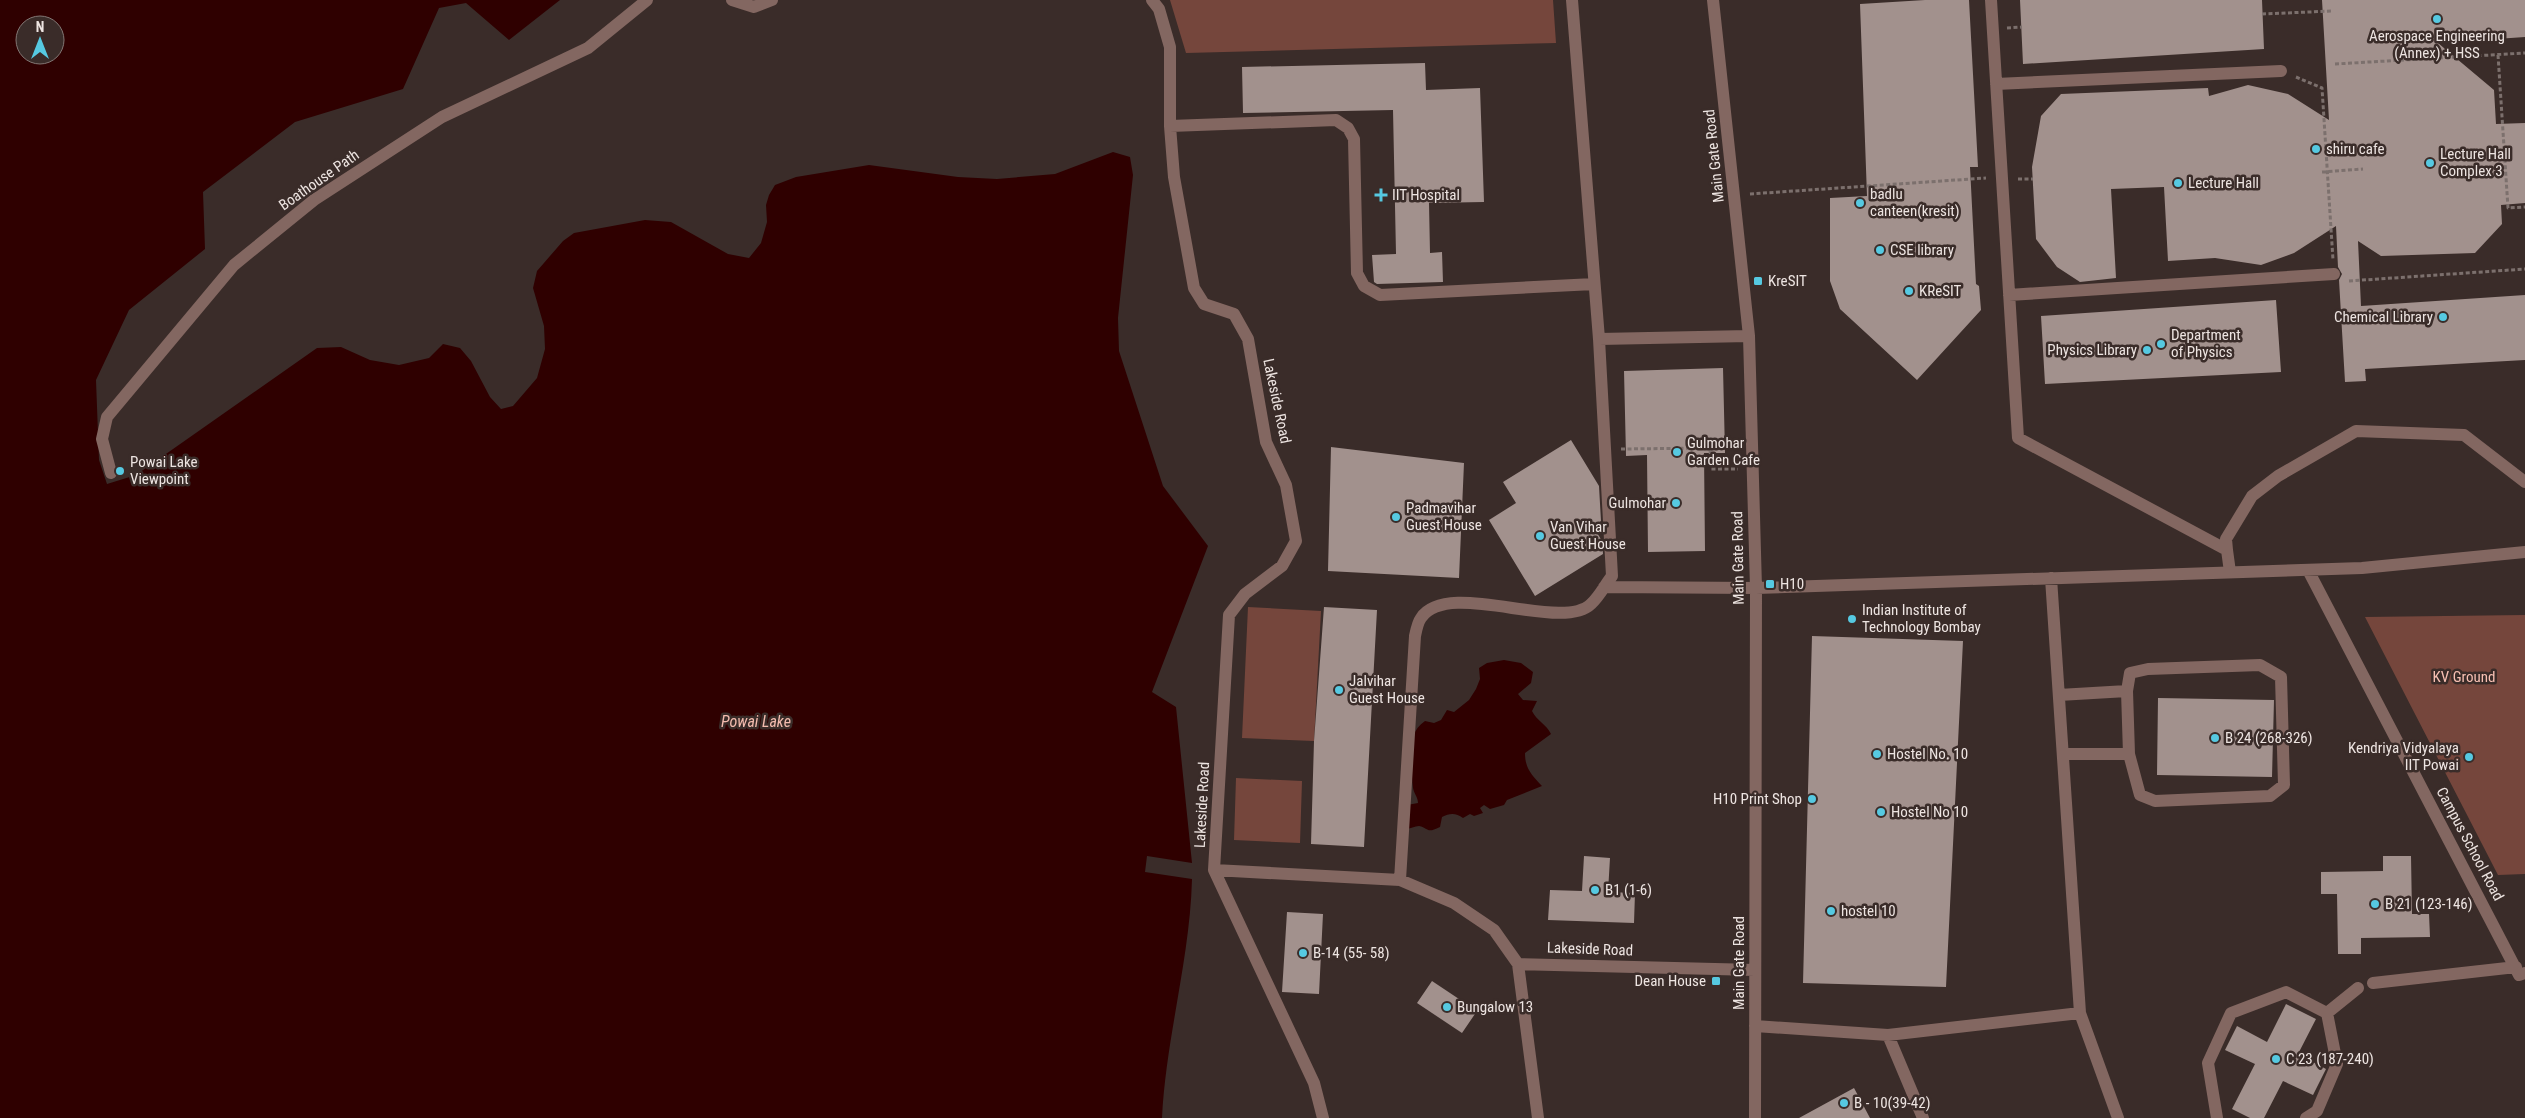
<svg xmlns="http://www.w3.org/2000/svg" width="2525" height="1118" viewBox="0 0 2525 1118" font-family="'Roboto Condensed',sans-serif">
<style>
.green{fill:#75463c}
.water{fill:#2f0000;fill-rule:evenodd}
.building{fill:#a2918d}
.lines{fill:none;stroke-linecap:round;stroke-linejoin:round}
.path{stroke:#7c706d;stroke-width:3;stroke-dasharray:4 2.5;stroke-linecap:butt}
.minor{stroke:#836761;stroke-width:12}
.poi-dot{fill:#56c9e1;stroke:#3a2c29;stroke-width:2}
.labels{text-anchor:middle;stroke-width:5;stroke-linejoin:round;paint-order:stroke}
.poi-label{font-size:15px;fill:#ede4e1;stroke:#3a2c29;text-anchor:start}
.street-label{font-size:15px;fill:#ede4e1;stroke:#3a2c29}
.park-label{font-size:15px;fill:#f8c0b3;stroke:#3a2c29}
.water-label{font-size:16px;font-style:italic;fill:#f3bbae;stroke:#3a2c29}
</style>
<rect width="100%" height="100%" fill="#3a2c29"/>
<path class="green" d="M1170 0H1553L1556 43 1186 53Z
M1248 607 1321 611 1314 741 1242 738Z
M2525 615V874L2498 875 2365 617Z
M1236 778 1302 781 1300 843 1234 840Z"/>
<path class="water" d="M0 0H560L509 40 466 3 439 8 403 89 295 122 203 192 205 249 129 310 96 380 99 460 107 484 136 475 317 348 341 347 370 360 399 365 429 358 443 344 460 348 471 361 490 397 501 409 513 406 537 378 545 349 544 326 533 288 537 271 563 241 574 233 645 220 671 222 728 254 749 258 761 243 767 222 766 205 769 195 775 185 796 177 869 165 958 177 997 179 1055 174 1113 152 1130 157 1133 175 1118 318 1119 351 1163 486 1208 546 1152 692 1176 707 1192 863 1147 856 1145 872 1192 879C1190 959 1166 1037 1162 1118H0ZM25 25H55V55H25Z
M1504 660 1521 663 1533 672 1531 683 1518 694 1523 700 1537 701 1532 711C1537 721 1546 724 1551 734L1525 753C1525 769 1532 775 1542 786L1507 800 1504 805 1490 809 1484 805 1480 808 1483 813 1474 816 1470 814 1463 818C1456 813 1450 813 1442 817L1440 827C1426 834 1429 828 1419 826 1415 826 1410 829 1406 829L1407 805 1418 803C1418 797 1414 794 1413 788 1411 766 1404 735 1425 721L1434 723 1441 720 1447 710 1454 712 1469 700 1476 689 1480 679 1479 668 1487 663Z"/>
<path class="building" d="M1925 0H1969L1978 167H1970L1976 284 1979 286 1981 310 1917 380 1840 309 1830 281V198L1867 196 1860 4Z
M2020 0H2262L2264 49 2023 64Z
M2322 0H2525V37L2438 43 2494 90 2496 124 2525 123V203L2501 205 2502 224 2475 253 2381 256 2358 241 2361 306 2525 295V360L2365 369 2366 381 2345 382 2339 280 2342 274 2338 267 2336 226 2294 253 2261 265 2215 258 2168 261 2164 187 2111 189 2116 278 2080 282 2057 267 2036 239 2032 167 2041 116 2061 94 2208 88 2209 96 2248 85 2288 94 2329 120Z
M1425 63 1426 90 1480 88 1484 202 1429 203 1430 253 1442 252 1443 282 1377 284 1374 282 1372 255 1396 254 1393 110 1243 113 1242 67Z
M2276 300 2281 372 2045 384 2041 316Z
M1723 368 1725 453H1704L1705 551 1648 552 1647 455 1626 456 1624 371Z
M1571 440 1599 486 1601 521 1593 526 1602 541 1603 554 1535 596 1489 520 1516 503 1503 482Z
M1331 447 1464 463 1459 578 1328 571Z
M1324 607 1377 610 1364 847 1311 844 1314 741Z
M1812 636 1963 641 1946 987 1803 983Z
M2158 698 2274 700 2272 777 2157 775Z
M1584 856 1610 858 1608 892 1635 893 1634 923 1548 920 1550 890 1582 891Z
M2383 856H2411L2412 914H2429L2430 937 2361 938V954H2338L2337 894H2321V872L2383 871Z
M1287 912 1323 914 1319 994 1282 992Z
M1432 981 1477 1011 1462 1033 1417 1003Z
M2286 1004 2316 1019 2298 1054 2326 1069 2313 1095 2283 1081 2264 1118H2250L2232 1109 2255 1064 2225 1050 2237 1026 2267 1042Z
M1854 1088 1870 1118H1799Z"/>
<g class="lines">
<path class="path" d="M2262 14 2332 11
M2007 28 2022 27
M2498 55 2508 208 2525 207
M2335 64 2525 53
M2296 77 2322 88 2333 260
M2322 172 2363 169
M2018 179H2033
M1750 194 1986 178
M2349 281 2525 269
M1621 449 1710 448 1711 469H1738"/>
<path class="minor" d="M732 0 754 7 772 0
M1152 0 1159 9 1170 47V126L1174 177 1194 288 1204 304 1234 314 1248 339 1266 442 1286 485 1296 541 1282 566 1245 594 1229 615 1214 870 1314 1083 1323 1118
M1713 0 1749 336 1756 588 1755 1118
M1991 0 2018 438 2227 550 2230 572
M1996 84 2281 71
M1170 126 1336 120 1348 128 1354 139 1357 273 1364 286 1380 295 1594 284
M2009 295 2334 274
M1599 339 1749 336
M111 473 102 439 107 417 234 265 314 200 442 117 588 48 647 0
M2227 550 2226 539 2252 496 2278 476 2356 431 2464 435 2525 482
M2308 570 2519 975 2525 973
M2051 578 2080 1013 2118 1118
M1604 587 1756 588 2362 568 2525 552
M2260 665 2281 677 2284 785 2270 796 2155 801 2140 795 2129 754 2127 691 2130 673 2148 669Z
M2059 695 2127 691
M2063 754H2129
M1214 870 1400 880 1454 903 1494 930 1518 964 1755 970
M1400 880 1415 636C1416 631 1418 622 1421 618 1448 578 1561 633 1591 604 1599 597 1605 585 1612 576L1599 339 1572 0
M1518 964 1538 1118
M2373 983 2516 967
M2327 1013 2358 988
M1755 1026 1888 1035 2080 1013
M1888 1035 1923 1118
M2217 1118 2208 1063 2231 1013 2286 992 2327 1013 2337 1064 2317 1111 2306 1118"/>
</g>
<g class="poi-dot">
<circle cx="2437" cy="19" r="5"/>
<circle cx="2316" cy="149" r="5"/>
<circle cx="2430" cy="163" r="5"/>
<circle cx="2178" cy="183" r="5"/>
<path d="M1378.5 187.5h5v5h5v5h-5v5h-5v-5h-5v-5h5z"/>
<circle cx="1860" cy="203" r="5"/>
<circle cx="1880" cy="250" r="5"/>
<rect x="1753" y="276" width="10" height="10" rx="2.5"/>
<circle cx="1909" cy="291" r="5"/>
<circle cx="2443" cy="317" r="5"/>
<circle cx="2161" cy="344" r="5"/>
<circle cx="2147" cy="350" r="5"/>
<circle cx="1677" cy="452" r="5"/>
<circle cx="120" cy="471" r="5"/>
<circle cx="1676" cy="503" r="5"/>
<circle cx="1396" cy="517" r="5"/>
<circle cx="1540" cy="536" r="5"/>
<rect x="1765" y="579" width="10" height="10" rx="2.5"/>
<circle cx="1852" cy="619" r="5"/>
<circle cx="1339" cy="690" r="5"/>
<circle cx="2215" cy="738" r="5"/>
<circle cx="1877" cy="754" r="5"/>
<circle cx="2469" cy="757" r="5"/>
<circle cx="1812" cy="799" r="5"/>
<circle cx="1881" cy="812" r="5"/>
<circle cx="1595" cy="890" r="5"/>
<circle cx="2375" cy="904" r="5"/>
<circle cx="1831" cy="911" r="5"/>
<circle cx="1303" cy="953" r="5"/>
<rect x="1711" y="976" width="10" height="10" rx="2.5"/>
<circle cx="1447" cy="1007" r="5"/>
<circle cx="2276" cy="1059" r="5"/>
<circle cx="1844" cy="1103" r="5"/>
</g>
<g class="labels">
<g class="poi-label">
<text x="2437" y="41" text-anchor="middle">Aerospace Engineering<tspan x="2437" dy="17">(Annex) + HSS</tspan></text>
<text x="2326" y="154">shiru cafe</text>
<text x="2440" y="159">Lecture Hall<tspan x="2440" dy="17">Complex 3</tspan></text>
<text x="2188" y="188">Lecture Hall</text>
<text x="1870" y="199">badlu<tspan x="1870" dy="17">canteen(kresit)</tspan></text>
<text x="1392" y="200">IIT Hospital</text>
<text x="1890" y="255">CSE library</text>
<text x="1768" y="286">KreSIT</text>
<text x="1919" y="296">KReSIT</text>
<text x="2433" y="322" text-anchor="end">Chemical Library</text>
<text x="2171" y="340">Department<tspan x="2171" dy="17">of Physics</tspan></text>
<text x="2137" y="355" text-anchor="end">Physics Library</text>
<text x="1687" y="448">Gulmohar<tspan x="1687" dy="17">Garden Cafe</tspan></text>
<text x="130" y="467">Powai Lake<tspan x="130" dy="17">Viewpoint</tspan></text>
<text x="1666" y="508" text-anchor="end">Gulmohar</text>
<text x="1406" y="513">Padmavihar<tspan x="1406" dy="17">Guest House</tspan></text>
<text x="1550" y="532">Van Vihar<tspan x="1550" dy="17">Guest House</tspan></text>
<text x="1780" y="589">H10</text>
<text x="1862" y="615">Indian Institute of<tspan x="1862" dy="17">Technology Bombay</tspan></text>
<text x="1349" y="686">Jalvihar<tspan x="1349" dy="17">Guest House</tspan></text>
<text x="2225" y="743">B 24 (268-326)</text>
<text x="2459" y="753" text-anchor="end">Kendriya Vidyalaya<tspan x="2459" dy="17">IIT Powai</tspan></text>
<text x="1887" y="759">Hostel No. 10</text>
<text x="1802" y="804" text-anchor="end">H10 Print Shop</text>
<text x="1891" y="817">Hostel No 10</text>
<text x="1605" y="895">B1 (1-6)</text>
<text x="2385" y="909">B 21 (123-146)</text>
<text x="1841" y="916">hostel 10</text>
<text x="1313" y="958">B-14 (55- 58)</text>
<text x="1706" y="986" text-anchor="end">Dean House</text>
<text x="1457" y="1012">Bungalow 13</text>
<text x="2286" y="1064">C 23 (187-240)</text>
<text x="1854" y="1108">B - 10(39-42)</text>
</g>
<g class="street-label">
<text transform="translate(1714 156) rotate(-96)" y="5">Main Gate Road</text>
<text transform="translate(319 180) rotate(-35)" y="5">Boathouse Path</text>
<text transform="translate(1277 401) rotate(78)" y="5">Lakeside Road</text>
<text transform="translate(1738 558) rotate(-91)" y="5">Main Gate Road</text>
<text transform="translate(1202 805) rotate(-87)" y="5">Lakeside Road</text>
<text transform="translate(2470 844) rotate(62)" y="5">Campus School Road</text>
<text transform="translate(1590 949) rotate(2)" y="5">Lakeside Road</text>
<text transform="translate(1739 963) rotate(-90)" y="5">Main Gate Road</text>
</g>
<g class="park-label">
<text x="2464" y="682">KV Ground</text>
</g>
<g class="water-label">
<text x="756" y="727">Powai Lake</text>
</g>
</g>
<g transform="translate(40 40)"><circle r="24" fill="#3a2c29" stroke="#827673"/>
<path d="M0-4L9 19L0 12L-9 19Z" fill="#56c9e1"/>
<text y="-8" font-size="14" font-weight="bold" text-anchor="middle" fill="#ede4e1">N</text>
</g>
</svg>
